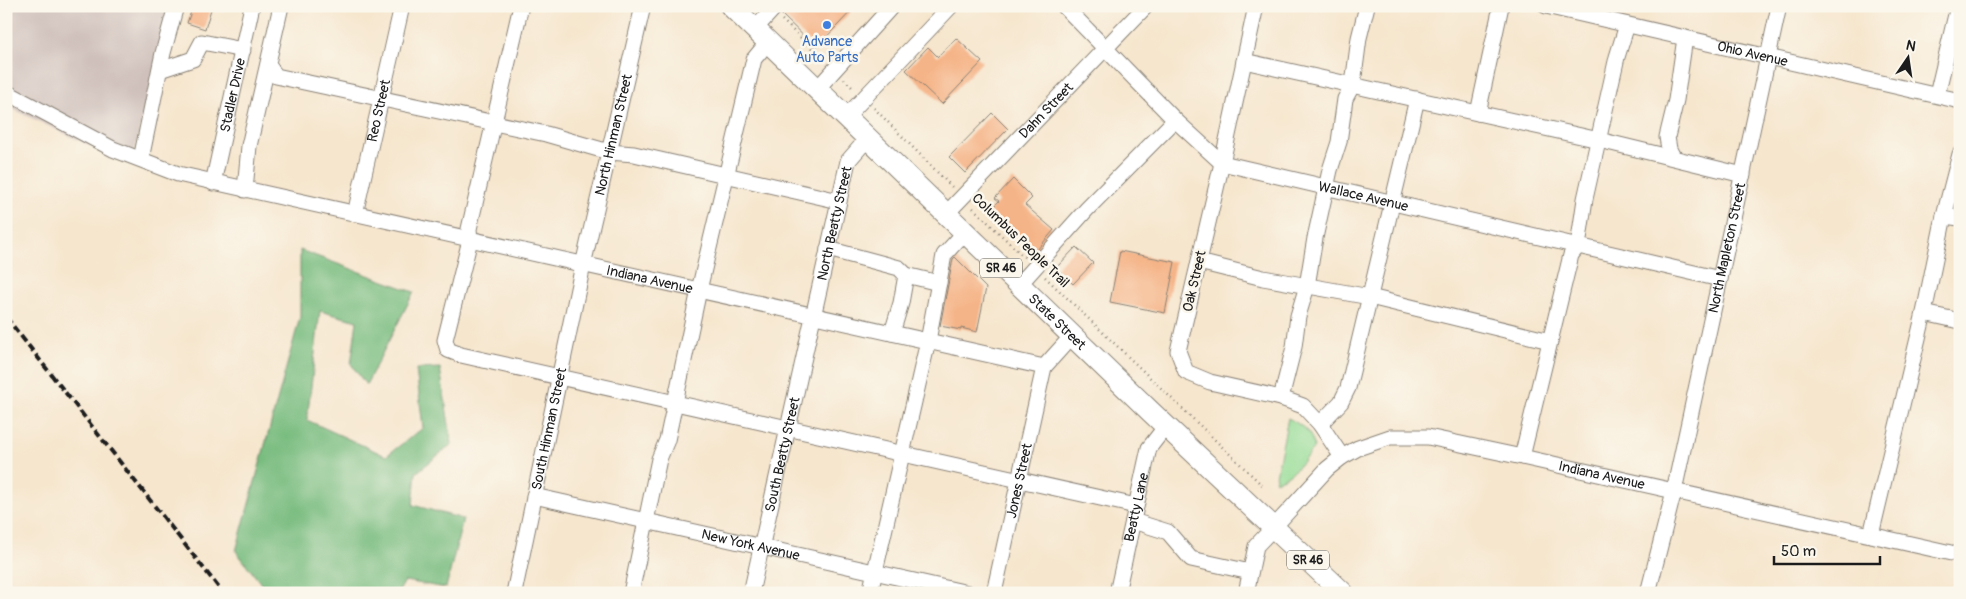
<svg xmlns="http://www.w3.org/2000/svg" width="1966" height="599" viewBox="0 0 1966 599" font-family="Pangolin,sans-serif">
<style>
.industrial{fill:#cfc0bb}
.green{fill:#95dc96;stroke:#587c59}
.forest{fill:#78bc7f;stroke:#4a6c4e}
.building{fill:#f5b487}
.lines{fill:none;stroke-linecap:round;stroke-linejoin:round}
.minor-casing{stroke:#898175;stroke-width:17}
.highway-casing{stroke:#898175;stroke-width:23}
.path{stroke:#898175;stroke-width:2.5;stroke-dasharray:1 4;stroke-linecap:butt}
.minor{stroke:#fff;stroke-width:15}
.highway{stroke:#fff;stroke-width:21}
.rail{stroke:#1c1c1c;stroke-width:4;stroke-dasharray:8 4;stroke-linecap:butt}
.shop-dot{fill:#3f7fe0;stroke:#fbf7ec;stroke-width:2}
.labels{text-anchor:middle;stroke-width:5;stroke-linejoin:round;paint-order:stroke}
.shield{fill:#fbf7ec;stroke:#5f5e5a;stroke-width:1}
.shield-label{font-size:12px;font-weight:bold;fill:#1c1c1c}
.shop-label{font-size:14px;fill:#366cbe;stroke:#fbf7ec}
.street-label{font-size:14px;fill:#1c1c1c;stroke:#fbf7ec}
</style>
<rect width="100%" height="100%" fill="#fbf7ec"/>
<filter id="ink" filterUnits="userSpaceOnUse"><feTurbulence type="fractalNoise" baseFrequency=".02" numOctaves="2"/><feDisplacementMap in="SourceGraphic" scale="10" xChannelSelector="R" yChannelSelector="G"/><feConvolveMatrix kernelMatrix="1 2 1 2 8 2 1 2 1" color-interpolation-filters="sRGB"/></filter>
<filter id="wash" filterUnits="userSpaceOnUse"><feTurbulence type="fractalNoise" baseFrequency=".0096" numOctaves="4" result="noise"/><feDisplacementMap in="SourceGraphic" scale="20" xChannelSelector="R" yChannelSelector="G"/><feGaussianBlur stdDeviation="1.12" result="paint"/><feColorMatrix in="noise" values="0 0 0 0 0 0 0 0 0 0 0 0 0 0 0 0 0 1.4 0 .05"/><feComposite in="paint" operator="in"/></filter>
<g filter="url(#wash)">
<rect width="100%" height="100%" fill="#f6e6ce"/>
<path class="industrial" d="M6 6H171L131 165 6 106Z"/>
<path class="green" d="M1288 418C1301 425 1313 432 1314 448 1305 459 1291 478 1275 481Z"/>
<path class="forest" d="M300 250 414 292 366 385 351 364 357 321 320 311 307 420 386 456 423 428 416 369 440 368 452 444 416 473 413 505 463 519 446 588 405 581 398 593H268L236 551 300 317Z"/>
<g id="blocks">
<path class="building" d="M193 6H212L205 29 187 23Z
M787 6H856L816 48 781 14Z
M956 38 982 62 942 104 906 70 928 47 938 57Z
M992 113 1008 129 965 173 949 157Z
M1013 179 1032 198 1025 205 1054 230 1036 251 989 211 999 201 995 198Z
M1076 247 1093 263 1073 284 1056 268Z
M1120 251 1175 262 1165 313 1110 302Z
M955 257 986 288 977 332 961 328V330L940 326 953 259Z"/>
</g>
</g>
<g filter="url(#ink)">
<use href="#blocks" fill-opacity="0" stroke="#898175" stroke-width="1"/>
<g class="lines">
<g class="minor-casing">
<g id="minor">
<path d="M521 6 469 229 470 240 445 340 448 350 461 355 1136 506"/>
<path id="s1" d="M1064 6 1175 120 1222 163 1720 279"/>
<path d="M1256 6 1222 163 1178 351 1186 372 1210 382 1281 398 1303 406 1320 424 1342 457"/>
<path id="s2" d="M1546 6 1960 101"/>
<path d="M755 29 776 6"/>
<path d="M1244 61 1599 140 1743 175"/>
<path d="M268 65 276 76 546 134 609 152 634 154 839 201"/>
<path d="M160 70 193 59 202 42 243 50"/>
<path d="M817 89 892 6"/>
<path id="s3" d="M6 92 113 149 178 174 1044 367"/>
<path d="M1937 95 1958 6"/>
<path d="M1478 113 1501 6"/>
<path d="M846 117 951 6"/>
<path d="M1673 157 1669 149 1667 137 1676 100 1685 38"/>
<path d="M141 159 163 53 176 6"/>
<path id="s4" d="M213 183 252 6"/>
<path d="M245 190 249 146 281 6"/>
<path id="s5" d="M355 214 402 6"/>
<path id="s6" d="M946 214 1146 6"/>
<path d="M1944 216 1960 218"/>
<path d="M828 249 899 268 906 275 901 303 892 333"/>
<path d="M1199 262 1263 278 1370 297 1550 341"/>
<path d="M906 275 939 283"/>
<path d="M1019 285 1087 209 1175 120"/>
<path d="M1924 313 1960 321"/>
<path d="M1281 398 1294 347 1298 316 1307 286 1315 238 1330 170 1339 142 1345 99 1353 84 1359 38 1367 6"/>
<path d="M1320 424 1341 402 1348 388 1417 99"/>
<path d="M1522 457 1571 255 1578 246 1585 199 1617 57 1627 25"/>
<path id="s7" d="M534 496 968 593"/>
<path d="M1133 521 1168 532 1191 559 1250 572"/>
<path d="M1871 535 1924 313 1944 216 1960 154"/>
<path id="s8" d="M514 593 583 265 643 6"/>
<path d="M631 593 659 459 667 440 699 290 754 59 768 42"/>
<path id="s9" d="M751 593 848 161 868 138"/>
<path d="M870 593 928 341 944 255 965 232"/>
<path id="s10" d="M994 593 1044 367 1072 336"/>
<path id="s11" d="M1117 593 1149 448 1166 426"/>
<path id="s12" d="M1246 593 1256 546 1273 528 1327 469 1342 457 1358 448 1390 437H1428L1522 457 1960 555"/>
<path id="s13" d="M1648 593 1674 491 1779 6"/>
</g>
</g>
<g class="highway-casing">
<g id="highway">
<path id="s14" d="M731 6 1151 412 1343 593"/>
</g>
</g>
<path class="path" d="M782 20 825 61
M844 79 854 89
M874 108 953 188
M973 208 1025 258
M1045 277 1262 485"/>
<use href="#minor" class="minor"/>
<use href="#highway" class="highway"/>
<path class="rail" d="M6 317 223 593"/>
</g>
</g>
<circle class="shop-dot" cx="827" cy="25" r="5"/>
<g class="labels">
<g class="shield">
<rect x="980" y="258.5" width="42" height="19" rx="4"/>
<rect x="1287" y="550.5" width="42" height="19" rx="4"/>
</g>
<g class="shield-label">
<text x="1001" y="272">SR 46</text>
<text x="1308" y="564">SR 46</text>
</g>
<g class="shop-label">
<text x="827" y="46">Advance<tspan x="827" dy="16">Auto Parts</tspan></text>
</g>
<g class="street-label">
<text dy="5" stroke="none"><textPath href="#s2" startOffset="212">Ohio Avenue</textPath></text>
<text dy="5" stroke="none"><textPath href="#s4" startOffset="90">Stadler Drive</textPath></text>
<text dy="5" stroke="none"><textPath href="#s5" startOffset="106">Reo Street</textPath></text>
<text dy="5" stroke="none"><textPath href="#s6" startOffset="144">Dahn Street</textPath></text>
<text dy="5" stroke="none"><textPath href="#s8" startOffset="469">North Hinman Street</textPath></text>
<text dy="5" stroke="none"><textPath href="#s1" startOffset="368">Wallace Avenue</textPath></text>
<text dy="5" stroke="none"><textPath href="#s9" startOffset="379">North Beatty Street</textPath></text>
<text transform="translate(1021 240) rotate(44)" y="5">Columbus People Trail</text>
<text dy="5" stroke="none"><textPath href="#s13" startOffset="354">North Mapleton Street</textPath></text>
<text dy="5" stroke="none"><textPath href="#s3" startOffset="674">Indiana Avenue</textPath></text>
<text transform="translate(1194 281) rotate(-77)" y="5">Oak Street</text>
<text dy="5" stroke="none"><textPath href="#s14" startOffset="454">State Street</textPath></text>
<text dy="5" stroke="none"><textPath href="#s8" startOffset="168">South Hinman Street</textPath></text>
<text dy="5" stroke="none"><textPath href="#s9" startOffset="142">South Beatty Street</textPath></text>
<text dy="5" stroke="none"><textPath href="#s12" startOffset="440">Indiana Avenue</textPath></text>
<text dy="5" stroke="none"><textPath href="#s10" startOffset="115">Jones Street</textPath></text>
<text dy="5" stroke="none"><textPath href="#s11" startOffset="88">Beatty Lane</textPath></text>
<text dy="5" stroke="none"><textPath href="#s7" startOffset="222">New York Avenue</textPath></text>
</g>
</g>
<rect width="1966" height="599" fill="none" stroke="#fbf7ec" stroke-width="25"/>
<g transform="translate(1908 58) rotate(13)" stroke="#fbf7ec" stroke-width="4" paint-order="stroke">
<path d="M0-4L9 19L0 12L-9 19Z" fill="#1c1c1c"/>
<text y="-8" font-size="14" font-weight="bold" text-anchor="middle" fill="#1c1c1c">N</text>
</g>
<path d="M1774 556v8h106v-8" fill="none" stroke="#1c1c1c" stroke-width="2.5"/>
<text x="1781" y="556" font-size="15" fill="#1c1c1c" stroke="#fbf7ec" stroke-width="4" paint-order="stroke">50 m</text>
</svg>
